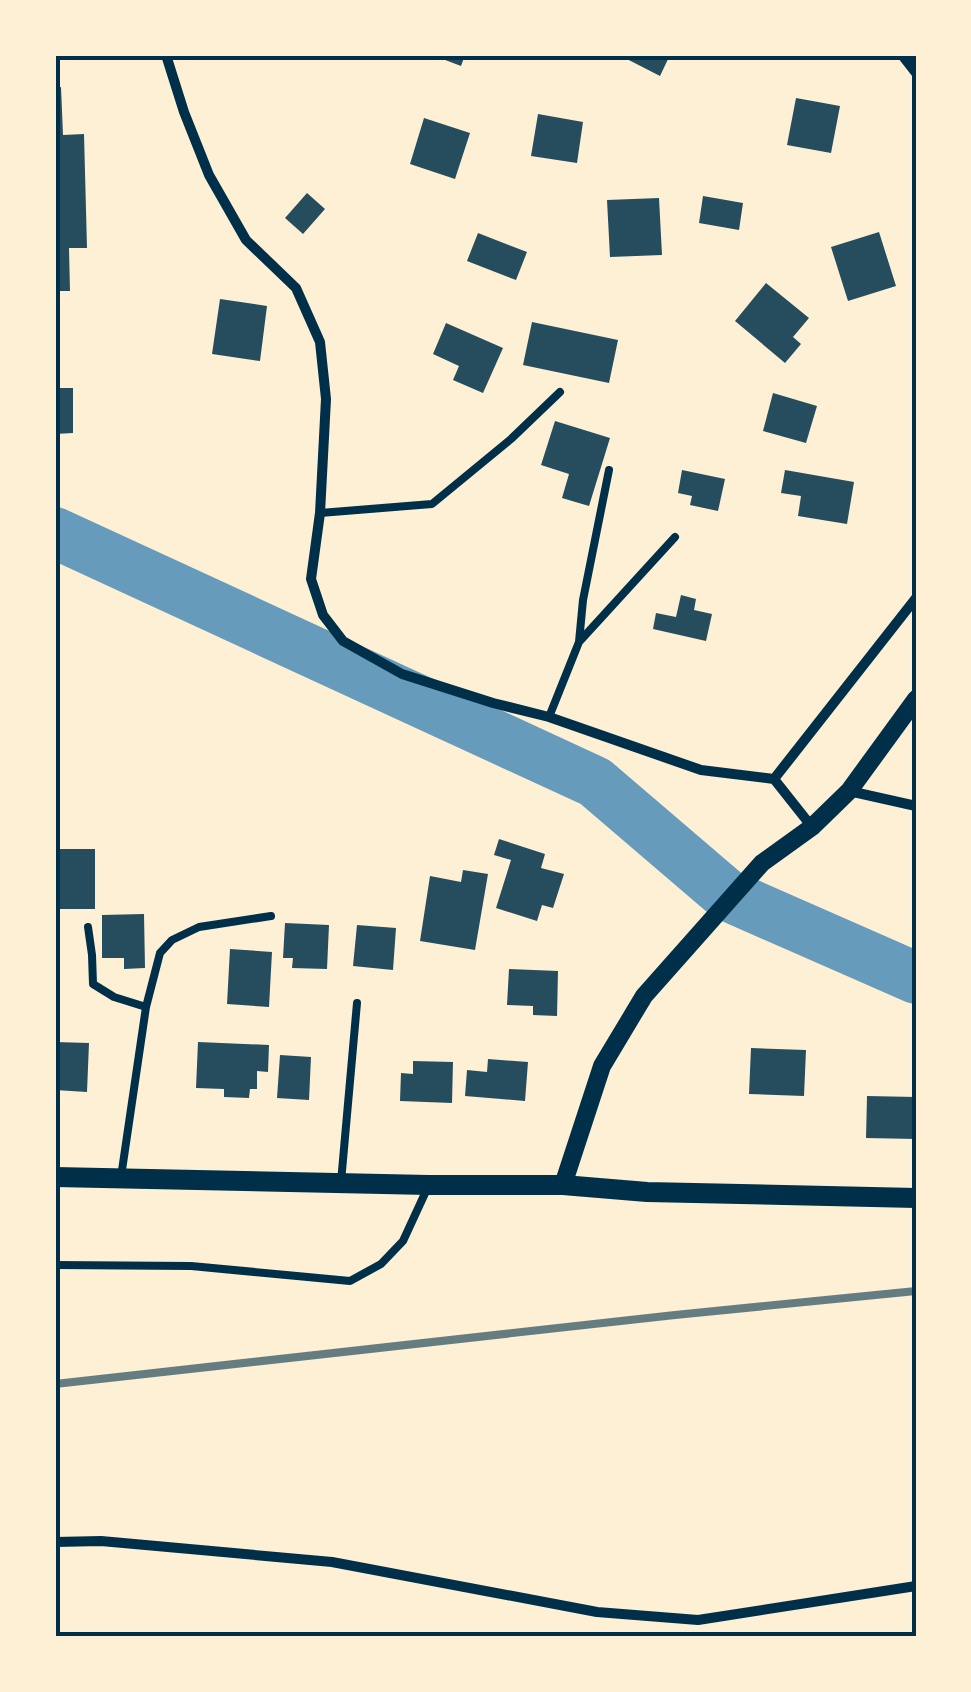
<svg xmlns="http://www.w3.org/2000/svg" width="971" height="1692" viewBox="0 0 971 1692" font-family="Lora,serif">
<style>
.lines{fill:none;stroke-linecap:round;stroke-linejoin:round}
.river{stroke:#669bbc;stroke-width:52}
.building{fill:#264d5e}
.service{stroke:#003049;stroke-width:8}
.minor{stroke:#003049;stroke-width:10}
.tertiary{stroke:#003049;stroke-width:18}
.secondary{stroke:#003049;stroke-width:20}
.rail{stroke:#657d81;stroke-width:8}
.neatline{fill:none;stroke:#003049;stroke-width:4}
</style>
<rect width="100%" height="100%" fill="#fdf0d5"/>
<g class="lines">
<path class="river" d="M55 533 595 782 727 895 916 978"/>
</g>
<path class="building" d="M432 55H465L461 66Z
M619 55H670L660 76Z
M61 87 63 135 84 134 87 248H69L70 291H55V88Z
M796 98 840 106 831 153 787 145Z
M538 114 583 122 577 163 531 156Z
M424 118 470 133 455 179 410 164Z
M307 193 325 209 303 234 285 218Z
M703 196 743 203 739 230 699 223Z
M659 198 662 255 610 257 607 200Z
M879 232 896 286 848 301 831 247Z
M478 233 527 252 516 280 467 261Z
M766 283 809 318 793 337 801 344 785 363 735 321Z
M220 299 267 306 260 361 212 354Z
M532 322 618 340 609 383 523 365Z
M446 323 503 348 483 393 453 380 459 366 433 354Z
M55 388H73V433L55 434Z
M773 393 817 406 806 443 763 431Z
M555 421 610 438 589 506 562 498 569 474 541 465Z
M682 470 725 479 718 511 690 505 692 496 678 493Z
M785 470 854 482 847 524 798 516 801 496 781 493Z
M681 595 696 599 694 610 712 614 706 641 653 629 656 613 676 617Z
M499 839 545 854 541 868 564 874 553 908 542 905 537 921 496 908 511 860 494 855Z
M55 849H95V909H55Z
M463 870 488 874 475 950 420 941 430 876 461 882Z
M144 914 145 968 124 969V958H102V915Z
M285 923 329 925 327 969 292 968 293 958H283Z
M357 925 396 928 393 970 353 966Z
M230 949 272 952 269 1007 227 1004Z
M509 969 558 971 557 1016 533 1015V1006L507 1005Z
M55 1042 89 1043 87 1092 55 1090Z
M198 1042 269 1045 268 1072 257 1071V1089H250L249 1098 224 1097V1089L196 1088Z
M751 1048 806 1050 804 1096 749 1094Z
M280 1055 311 1057 309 1100 277 1098Z
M488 1059 528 1062 525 1101 465 1096 467 1070 487 1072Z
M413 1061 453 1062 452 1103 400 1101 401 1073 413 1074Z
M867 1096 916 1097V1139L866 1138Z"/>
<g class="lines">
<path class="service" d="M320 513 432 504 511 439 560 392
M579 642 583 600 609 470
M549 717 579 642 675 537
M88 927 92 955 93 984 114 997 146 1007
M121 1177 146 1007 160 953 172 940 199 927 271 916
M341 1182 357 1003
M55 1265 191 1266 350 1281 381 1264 403 1241 427 1189"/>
<path class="minor" d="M166 55 184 112 209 175 246 240 296 288 320 342 326 399 320 513 311 579 323 615 343 641 402 674 493 703 549 717 701 770 774 779
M902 55 916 73
M774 779 916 598
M774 779 812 827
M849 791 916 806
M55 1542 101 1541 332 1562 597 1612 698 1620 916 1586"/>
<path class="tertiary" d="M563 1185 602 1066 644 996 762 863 812 827 849 791 916 699"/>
<path class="secondary" d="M55 1177 429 1185H563L647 1192 916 1198"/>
<path class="rail" d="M55 1384 675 1315 916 1291"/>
</g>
<rect width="971" height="1692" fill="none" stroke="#fdf0d5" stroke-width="115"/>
<rect x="58" y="58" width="856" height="1576" class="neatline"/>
</svg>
